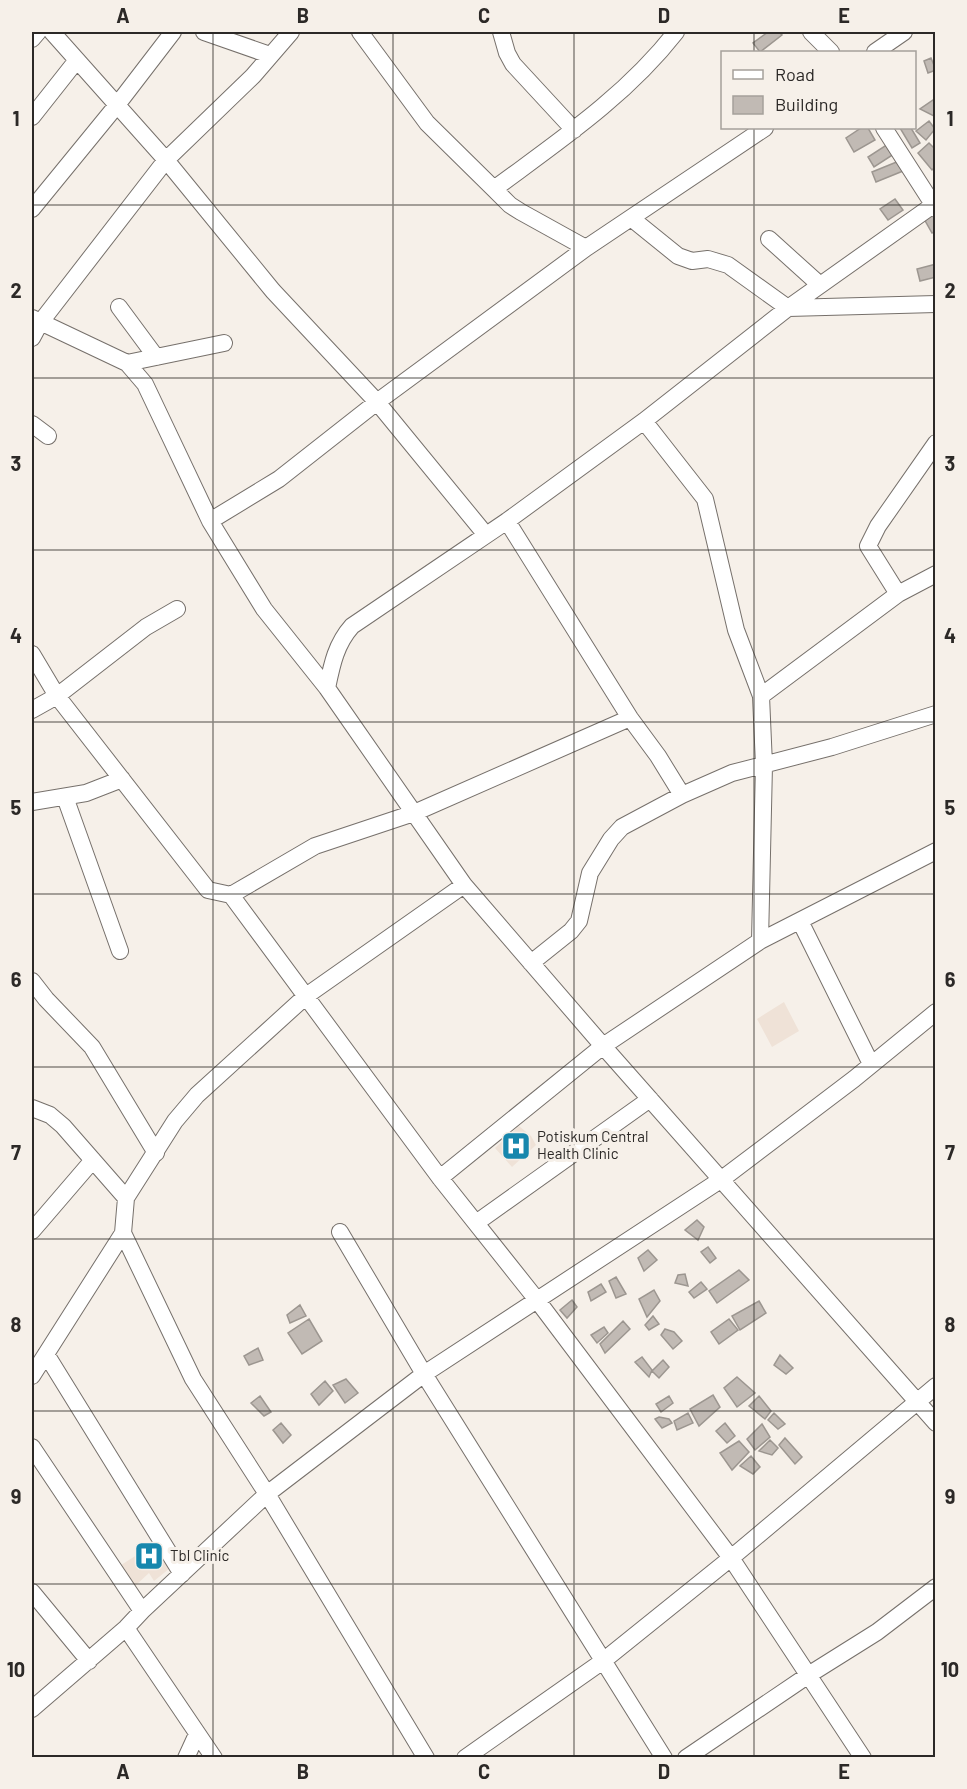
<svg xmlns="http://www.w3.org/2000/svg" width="967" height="1789" viewBox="0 0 967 1789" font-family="Barlow,sans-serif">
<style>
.built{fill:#efe2d7}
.building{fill:#c1bab4;stroke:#9c9690;stroke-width:1.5}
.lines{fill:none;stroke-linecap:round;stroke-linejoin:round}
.minor-casing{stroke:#76706b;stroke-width:18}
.minor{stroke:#fff;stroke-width:16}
.grid{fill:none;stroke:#2c2927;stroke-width:1.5;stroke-opacity:0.55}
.labels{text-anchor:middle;stroke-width:6;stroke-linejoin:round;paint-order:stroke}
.poi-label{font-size:15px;fill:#2c2927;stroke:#f6f0e9;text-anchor:start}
.neatline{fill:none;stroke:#2c2927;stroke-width:2}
.grid-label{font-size:20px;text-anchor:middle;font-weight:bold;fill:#2c2927}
</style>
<rect width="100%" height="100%" fill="#f6f0e9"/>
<path class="built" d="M784 1002 799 1031 772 1047 757 1019Z
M519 1126 531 1136 536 1145 512 1167 495 1148Z
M154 1544 170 1568 154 1581 149 1573 135 1586 118 1567Z"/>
<path class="building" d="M768 32H779L782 35 760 52 753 43Z
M931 58 936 70 928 73 924 61Z
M936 98V117L920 109Z
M929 121 935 129 926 140 916 131Z
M861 128H868L875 140 854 152 846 138Z
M900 128H911L920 143 912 148Z
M929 143 936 150V166L932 170 918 153Z
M888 144 894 154 874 167 868 157Z
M899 161 903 171 876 182 872 172Z
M895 199 903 210 888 220 880 209Z
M932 212 936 218V231L932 233 923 217Z
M936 264V277L920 281 917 269Z
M697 1220 704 1227 698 1240 685 1230Z
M708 1247 716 1258 710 1263 701 1252Z
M648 1250 657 1260 644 1271 638 1258Z
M739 1270 749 1280 717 1303 709 1291Z
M685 1274 688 1286 675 1283 678 1275Z
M616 1277 626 1294 616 1298 609 1281Z
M701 1282 707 1289 694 1298 689 1292Z
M601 1284 606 1292 591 1301 588 1292Z
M654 1290 660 1301 647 1317 639 1299Z
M572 1300 577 1307 567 1318 560 1310Z
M759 1301 766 1313 740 1330 732 1316Z
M300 1305 306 1316 290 1323 287 1315Z
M653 1316 659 1324 649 1330 645 1325Z
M309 1319 322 1341 302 1354 288 1333Z
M729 1319 738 1330 719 1344 711 1332Z
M623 1321 630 1329 605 1353 600 1344Z
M604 1327 608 1333 597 1343 591 1335Z
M665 1329 674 1332 682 1341 673 1349 661 1335Z
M258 1348 263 1360 249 1365 244 1356Z
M780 1355 793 1368 786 1374 774 1365Z
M642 1357 652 1370 649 1377 635 1362Z
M663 1360 669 1367 659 1378 652 1371Z
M737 1377 755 1393 737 1407 724 1388Z
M346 1379 358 1393 345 1403 333 1385Z
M325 1381 333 1391 319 1405 311 1394Z
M713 1395 720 1407 699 1426 690 1409Z
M260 1396 271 1412 264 1416 251 1403Z
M669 1396 673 1403 661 1412 656 1404Z
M759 1396 771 1411 765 1419 749 1406Z
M688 1413 693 1423 677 1430 674 1421Z
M774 1413 785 1424 778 1429 768 1420Z
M659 1417 669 1419 672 1423 662 1428 655 1419Z
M281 1423 291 1435 283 1443 273 1430Z
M725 1423 735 1436 727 1443 716 1431Z
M762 1424 770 1437 755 1450 747 1439Z
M785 1438 802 1457 795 1464 779 1445Z
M770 1440 778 1448 772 1455 759 1451Z
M739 1441 749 1452 732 1470 720 1453Z
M751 1456 760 1467 753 1474 740 1466Z"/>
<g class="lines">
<g class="minor-casing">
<path id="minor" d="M52 32 166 160 273 291 377 402 486 535
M204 32 270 55
M360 32 427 123 494 189 510 205 521 212 586 248
M501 32 507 53 513 64 574 130
M811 32 831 52
M32 39 38 32
M875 52 904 32
M32 117 77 60
M884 128 936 209
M494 189C559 141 626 96 676 32
M936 203 788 308 644 421 507 521 352 626C336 644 332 664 327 688L464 885 603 1046 936 1423
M32 209 117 105 173 32
M631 218 678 256 692 261 708 259 728 265 788 308 936 304
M769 239 820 285
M119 307 156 357
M32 318 127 363 145 384 210 521 264 609 327 688
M32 338 40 323 166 160 253 76 291 32
M127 363 224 343
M644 421 705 499 736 630 761 696 764 765 760 941
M32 424 48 436
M210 521 279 479 377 402 586 248 765 128
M507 521 630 718 658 756 682 795
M898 594 868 546 878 526 936 443
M32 654 57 696 208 890 231 895 440 1178 537 1300 731 1558 863 1758
M761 696 898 594 936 574
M32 710 57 696 146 627 177 609
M65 797 120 951
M32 802 86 793 122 779
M231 895 315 846 414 813 630 718
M800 921 871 1064
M531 963 571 931 579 921 590 873 611 839 622 827 682 795 732 773 832 747 936 714
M32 981 46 999 92 1047 156 1153
M32 1108 50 1115 63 1126 126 1198
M440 1178 603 1046 760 941 936 851
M476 1223 650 1099
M32 1231 93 1160
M123 1233 193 1379 267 1494 426 1758
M46 1354 182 1574
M32 1376 123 1233 126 1198 175 1121 197 1095 306 996 464 885
M32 1447 142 1611
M32 1592 89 1661
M126 1628 214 1758
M32 1709 126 1628 142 1611 267 1494 424 1374 340 1232
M186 1758 197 1734
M465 1758 603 1661 731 1558 936 1386
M664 1758 424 1374 722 1179 854 1079 936 1012
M686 1758 810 1674 877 1632 936 1587"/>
</g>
<use href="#minor" class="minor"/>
</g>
<path class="grid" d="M213 32V1758M393 32V1758M574 32V1758M754 32V52M754 128V1758M32 205H936M32 378H936M32 550H936M32 722H936M32 894H936M32 1067H936M32 1239H936M32 1411H936M32 1584H936"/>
<defs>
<g id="hospital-square" transform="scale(1.5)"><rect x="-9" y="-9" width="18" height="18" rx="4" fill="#1787ad" stroke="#f6f0e9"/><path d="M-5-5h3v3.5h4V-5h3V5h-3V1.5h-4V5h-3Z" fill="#fff"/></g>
</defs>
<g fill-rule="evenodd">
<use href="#hospital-square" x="516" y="1146"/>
<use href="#hospital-square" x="149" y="1556"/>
</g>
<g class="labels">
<g class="poi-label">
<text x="537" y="1142">Potiskum Central<tspan x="537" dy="17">Health Clinic</tspan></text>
<text x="170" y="1561">Tbl Clinic</text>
</g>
</g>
<rect width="967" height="1789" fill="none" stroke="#f6f0e9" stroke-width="66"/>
<rect x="721" y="51" width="195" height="78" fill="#f6f0e9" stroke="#a5a09b" stroke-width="1.5"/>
<rect x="733" y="70" width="30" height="9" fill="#ffffff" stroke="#a5a09b" stroke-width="1.5"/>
<text x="775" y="81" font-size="18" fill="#2c2927">Road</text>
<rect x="733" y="96" width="30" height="18" fill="#c1bab4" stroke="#a5a09b" stroke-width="1.5"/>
<text x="775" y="111" font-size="18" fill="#2c2927">Building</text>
<rect x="33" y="33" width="901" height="1723" class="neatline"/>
<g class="grid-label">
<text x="123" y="23">A</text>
<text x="303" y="23">B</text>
<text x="484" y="23">C</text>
<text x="664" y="23">D</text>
<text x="844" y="23">E</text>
<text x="16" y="126">1</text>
<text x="950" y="126">1</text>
<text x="16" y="298">2</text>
<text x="950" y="298">2</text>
<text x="16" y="471">3</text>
<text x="950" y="471">3</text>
<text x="16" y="643">4</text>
<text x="950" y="643">4</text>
<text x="16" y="815">5</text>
<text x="950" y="815">5</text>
<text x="16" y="987">6</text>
<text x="950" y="987">6</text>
<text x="16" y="1160">7</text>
<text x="950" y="1160">7</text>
<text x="16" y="1332">8</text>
<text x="950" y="1332">8</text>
<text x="16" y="1504">9</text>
<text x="950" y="1504">9</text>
<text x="16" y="1677">10</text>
<text x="950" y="1677">10</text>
<text x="123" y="1779">A</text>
<text x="303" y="1779">B</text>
<text x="484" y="1779">C</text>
<text x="664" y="1779">D</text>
<text x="844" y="1779">E</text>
</g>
</svg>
